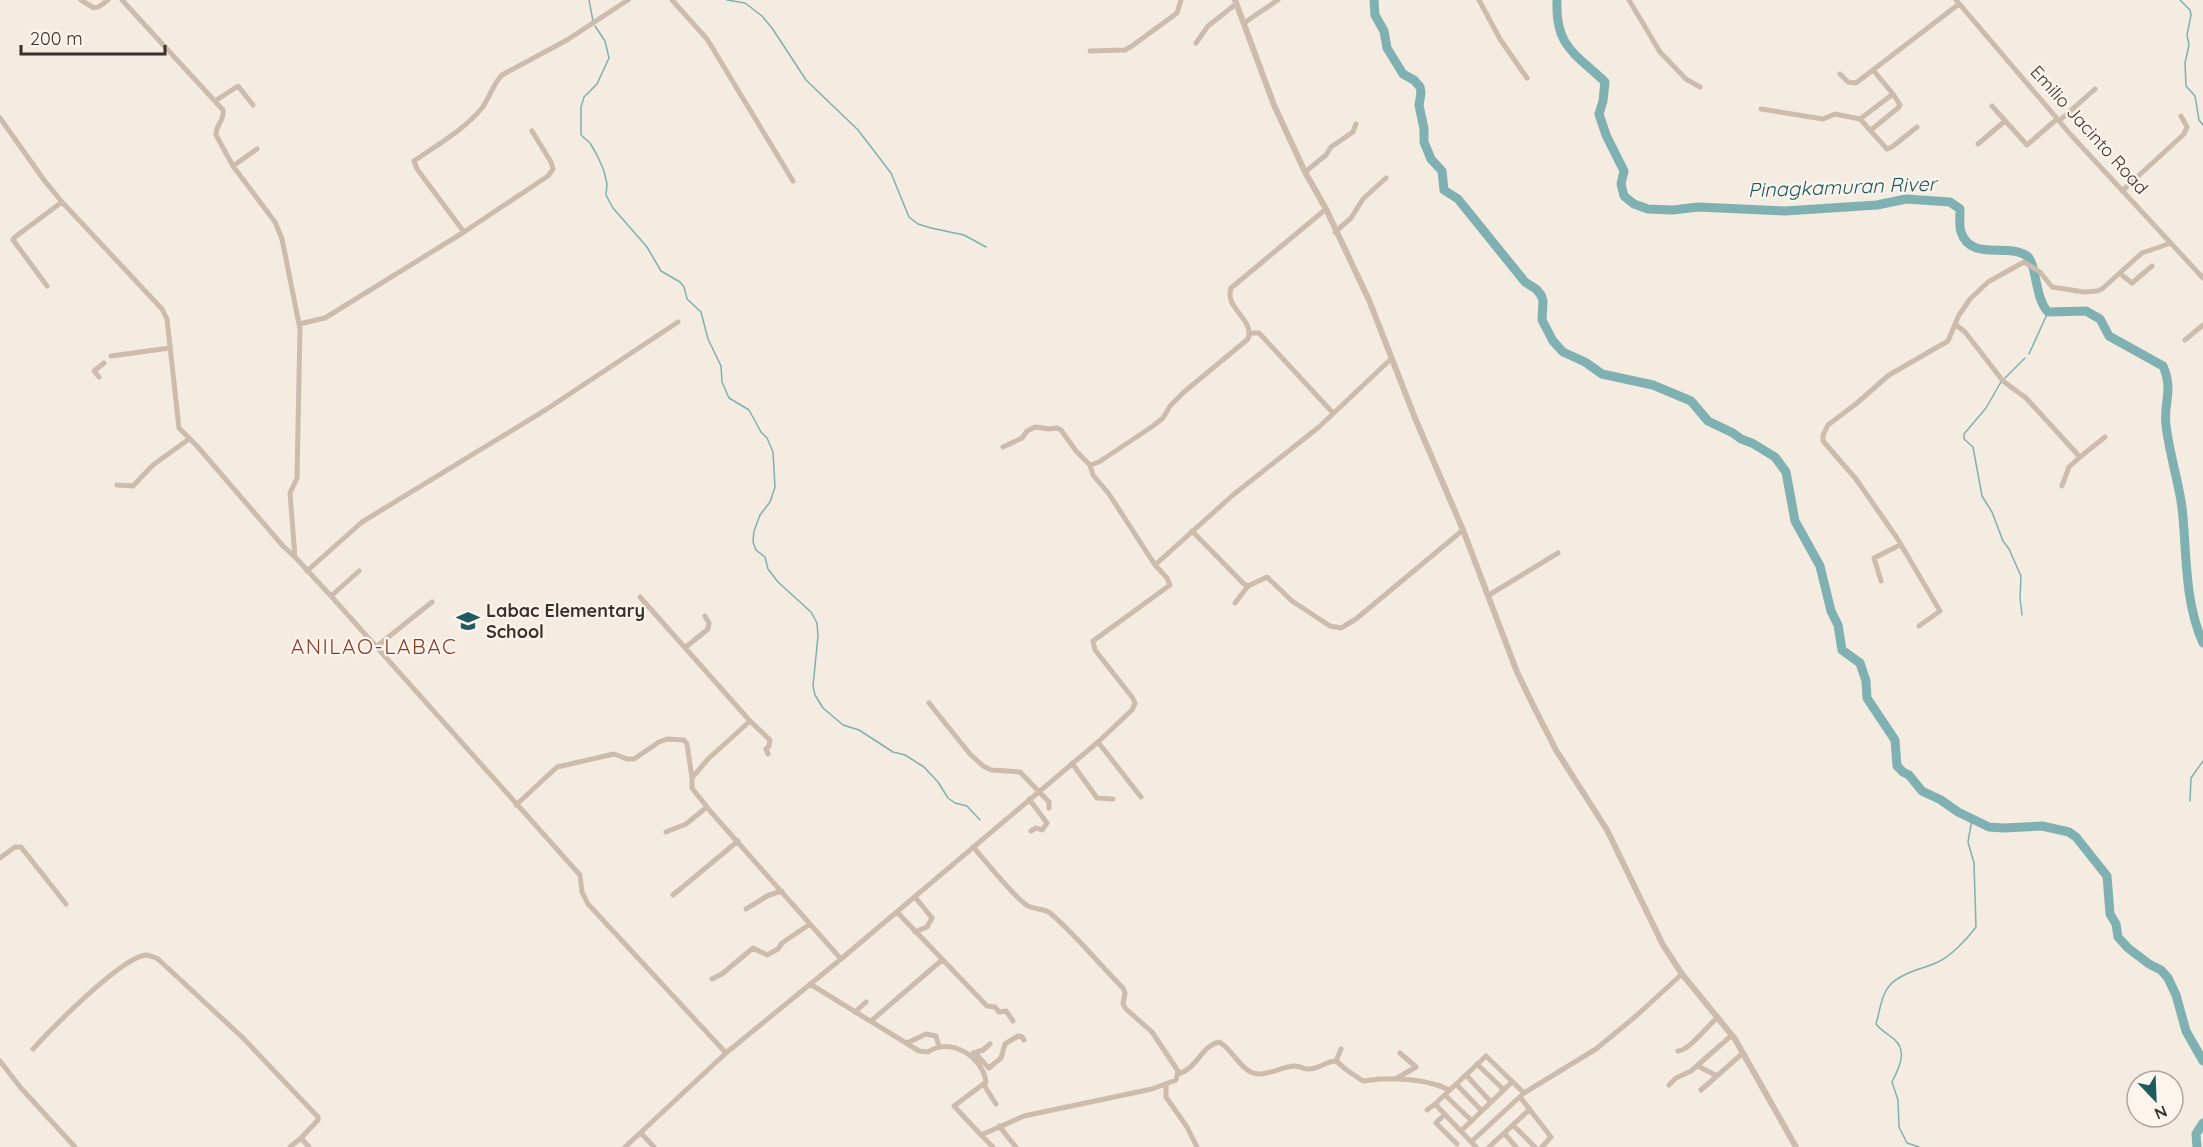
<svg xmlns="http://www.w3.org/2000/svg" width="2203" height="1147" viewBox="0 0 2203 1147" font-family="Quicksand,sans-serif">
<style>
.lines{fill:none;stroke-linecap:round;stroke-linejoin:round}
.stream{stroke:#7fb0b2;stroke-width:1.5}
.river{stroke:#7fb0b2;stroke-width:9}
.minor{stroke:#cdbbac;stroke-width:5}
.tertiary{stroke:#cdbbac;stroke-width:6}
.labels{text-anchor:middle;stroke-width:4.5;stroke-linejoin:round;paint-order:stroke}
.street-label{font-size:18px;fill:#3b302b;stroke:#fbf5ee}
.poi-label{font-size:18px;font-weight:bold;fill:#3b302b;stroke:#fbf5ee;text-anchor:start}
.water-label{font-size:20px;font-style:italic;fill:#1f5a5e;stroke:#fbf5ee}
.quarter-label{font-size:21px;letter-spacing:1.5px;fill:#8c3b22;stroke:#fbf5ee}
</style>
<rect width="100%" height="100%" fill="#f4ebe1"/>
<g class="lines">
<path class="stream" d="M589 0 593 21
M727 0 745 3 762 16 772 28 806 80 858 130 891 173 909 217 918 224 931 228 964 235 986 247
M2180 0 2190 10 2191 15 2187 35 2189 45 2185 63 2186 86 2195 96 2199 120 2203 125
M595 26 605 41 609 58 597 84 584 97 581 107V135L590 143 597 155 604 171 607 184 606 195 613 208 647 247 661 271 680 282 684 287 687 299 701 312 708 339 721 366 722 382 729 398 749 410 761 432 767 438 773 452 775 487 770 502 760 515 754 531 753 542 756 550 765 557 768 569 778 582 811 612 817 623 818 636 813 686 815 695 823 708 843 725 859 730 893 752 905 755 924 767 938 782 948 798 955 803 967 806 980 820
M2029 354 2048 312
M2005 378 2025 358
M2001 382 1986 408 1964 434V439L1973 447 1982 496 1992 512 2003 541 2009 549 2021 576 2020 598 2022 615
M2190 801 2191 778 2203 761
M1919 1147 1907 1143 1899 1127 1898 1100 1892 1082C1898 1070 1908 1052 1895 1040 1889 1034 1881 1031 1876 1024 1880 1011 1881 994 1891 984 1903 972 1923 969 1938 962 1951 956 1967 939 1976 927L1974 863 1968 842 1972 819"/>
<path class="river" d="M1374 0 1375 15 1384 31 1387 48 1403 74 1414 80 1420 87 1421 93 1419 105 1424 129V142L1431 159 1442 171 1444 190 1458 199 1525 282 1536 289 1541 295 1543 301 1542 320 1553 341 1563 352 1585 362 1602 374 1653 385 1691 401 1708 421 1733 433 1741 439 1752 443 1775 457 1786 472 1795 521 1820 566 1831 611 1838 625 1842 650 1860 663 1866 681 1867 698 1895 740 1897 766 1903 772 1909 775 1922 791 1941 800 1958 812 1989 827 2004 828 2042 826 2069 832 2076 837 2107 876 2110 914 2116 924 2118 937 2128 948 2149 964 2161 970 2168 978 2176 995 2186 1031 2203 1061
M1557 0C1555 47 1575 53 1605 82L1603 101 1599 114 1606 135 1624 171 1621 184 1624 196 1634 204 1648 209 1673 210 1698 207 1785 211 1877 205 1906 199 1950 202 1960 209C1960 217 1959 226 1961 232 1971 262 2007 242 2027 256 2037 263 2034 297 2048 312L2086 311 2100 319 2109 336 2163 366C2174 391 2163 403 2166 425 2169 452 2178 479 2182 507 2187 552 2184 601 2203 643
M2197 1147 2196 1134 2203 1123"/>
<path class="minor" d="M81 0 94 8 100 6 108 0
M122 0 223 110C225 120 215 126 216 135L233 166 275 222 282 239 300 329 297 478 290 493 295 557
M672 0 707 39 793 181
M1479 0 1500 39 1527 78
M1629 0 1660 52 1686 79 1700 87
M1956 0 2071 135 2203 278
M1244 23 1278 0
M1196 43 1208 26 1236 4
M1090 51 1125 50 1132 46 1177 13 1181 0
M1873 70 1893 94 1860 119 1887 149 1892 147 1917 127
M1840 74 1848 82 1856 83 1959 4
M215 101 238 86 253 105
M1992 106 2027 145 2057 119
M1761 109 1823 119 1835 114 1860 119
M0 118 44 180 62 202 162 309 167 319 179 428 197 446 283 546 295 557 331 596 580 875 582 892 588 904 726 1053
M2059 121 2095 89
M1871 130 1898 108 1900 105 1893 94
M1978 144 2005 121
M233 166 257 149
M1305 172 1326 155 1331 147 1353 132 1356 124
M2122 191 2184 134 2187 127 2181 116
M464 232 548 176 553 169 551 162 532 131
M1335 232 1351 218 1363 199 1386 178
M2123 276 2132 283 2152 266
M47 286 13 240 15 237 62 202
M299 324 325 318 464 232 417 169 414 161C437 145 464 130 482 108 490 97 493 84 502 75L567 40 628 0
M1955 324 1965 332 2003 381 2026 398 2080 457 2105 437
M1250 333H1259L1333 413
M2185 340 2203 325
M111 356 170 348
M99 377 94 371 104 363
M1003 447 1022 438 1027 431 1035 427 1049 429 1057 428 1061 430 1076 451 1090 465
M117 485 133 486 153 465 189 439
M2062 486 2069 467 2080 457
M1192 531 1244 584 1248 586 1267 577 1292 601 1330 626 1341 628 1356 619 1463 530
M1155 565 1109 494 1093 475 1090 465 1099 462 1153 426 1163 418 1170 406 1184 392 1248 339C1255 319 1224 309 1231 288L1326 209
M307 571 362 522 547 409 678 322
M1881 581 1874 558 1900 545
M1489 595 1558 553
M331 596 359 571
M1235 603 1248 586
M1919 626 1940 611 1897 538 1856 479 1823 441V435L1828 425 1857 403 1889 375 1948 341 1959 315 1970 299 1988 282 2024 262 2040 272 2052 287 2084 292 2097 291 2102 289 2142 253 2171 243
M376 647 432 602
M686 647 708 629 709 623 705 616
M929 703 970 754 983 766 991 770 1020 772 1049 802V808
M750 721 770 740 769 746 766 749 768 754
M1098 742 1141 797
M1072 763 1097 798 1113 799
M1029 799 1047 823 1042 830 1036 828 1031 831
M516 805 557 767 614 754 627 759H634L659 742 667 739 684 740 687 744 692 778
M666 832 686 824 707 807
M0 858 15 847H21L66 904
M673 895 738 841
M915 897 932 918 927 927 915 932
M746 909 769 895 782 891
M897 912 987 1006 995 1007 999 1012 1006 1011 1013 1021
M841 959 1098 742 1132 710 1135 703 1132 697 1095 650 1093 641 1170 585 1167 578 1155 565 1233 495 1319 427 1392 358
M712 979 722 974 753 948 767 955 778 949 782 943 810 924
M810 984 919 1051 928 1052C950 1036 983 1057 986 1082L954 1106 981 1135 1024 1116 1152 1089 1176 1080 1178 1071 1152 1032 1126 1009 1123 1004 1125 993 1123 988C1098 963 1077 936 1050 913 1043 908 1036 910 1028 906 1014 898 986 861 973 847
M855 1012 866 1002
M871 1021 942 960
M907 1043 926 1034 936 1036 939 1046
M33 1049C52 1028 120 959 145 955 150 955 154 957 158 959L242 1037 318 1117V1120L301 1138 309 1147
M1341 1049 1336 1061 1348 1071 1363 1081C1392 1077 1423 1078 1450 1090
M1678 1051C1690 1050 1707 1026 1718 1017
M973 1053 983 1050 990 1044
M975 1053 989 1068 1001 1058 1005 1044 1018 1036 1022 1037 1024 1040
M0 1061 20 1087 75 1147
M1477 1064 1504 1090
M1698 1066 1717 1076
M1178 1074C1197 1069 1201 1046 1219 1042 1231 1048 1237 1064 1249 1071 1262 1080 1281 1066 1295 1066 1300 1066 1305 1070 1309 1069 1319 1069 1326 1061 1336 1061
M1466 1075 1491 1102
M1397 1078 1416 1067 1400 1053
M1456 1084 1482 1111
M984 1085 996 1104
M1166 1085V1097L1187 1127 1197 1147
M1669 1085 1676 1078 1691 1071 1732 1035
M1701 1090 1743 1053
M1445 1095 1472 1121
M1520 1097 1551 1137 1542 1147
M1435 1104 1476 1147
M1427 1110 1435 1104 1486 1056 1524 1093
M1445 1114 1436 1123 1457 1144
M1513 1125 1535 1147
M999 1126 1016 1147
M1461 1131 1512 1082
M641 1133 654 1147
M1504 1133 1516 1147
M981 1135 993 1147
M1471 1142 1524 1093 1596 1049 1636 1016 1682 974
M290 1147 301 1138
M625 1147 726 1053 841 959 711 812 692 788V778L708 759 750 721 640 597
M1489 1147 1529 1110"/>
<path class="tertiary" d="M1235 0 1274 105 1305 172 1326 209 1369 300 1415 418 1463 530 1517 672 1535 709 1556 750 1607 830 1663 945 1682 974 1735 1039 1796 1147"/>
</g>
<defs>
<g id="school-bare" transform="scale(1.8)"><path d="M0-5L7-2L0 1L-7-2ZM-4 1L0 2.5L4 1V4Q0 6-4 4Z" fill="#1f5a5e" stroke="#fbf5ee" stroke-width="2.5" paint-order="stroke"/></g>
</defs>
<g fill-rule="evenodd">
<use href="#school-bare" x="468" y="621"/>
</g>
<g class="labels">
<g class="street-label">
<text transform="translate(2089 130) rotate(48)" y="6">Emilio Jacinto Road</text>
</g>
<g class="poi-label">
<text x="486" y="617">Labac Elementary<tspan x="486" dy="21">School</tspan></text>
</g>
<g class="water-label">
<text transform="translate(1842 187) rotate(-2)" y="7">Pinagkamuran River</text>
</g>
<g class="quarter-label">
<text x="374" y="654">ANILAO-LABAC</text>
</g>
</g>
<g transform="translate(2155 1099) rotate(157)"><circle r="28" fill="#fbf5ee" stroke="#aea6a0" stroke-width="1.5"/>
<path d="M0-4.5L10 22L0 15L-10 22Z" fill="#1f5a5e"/>
<text y="-9" font-size="16" font-weight="bold" text-anchor="middle" fill="#3b302b">N</text>
</g>
<path d="M21 45v9h144v-9" fill="none" stroke="#3b302b" stroke-width="3"/>
<text x="30" y="45" font-size="18" fill="#3b302b" stroke="#fbf5ee" stroke-width="4.5" paint-order="stroke">200 m</text>
</svg>
